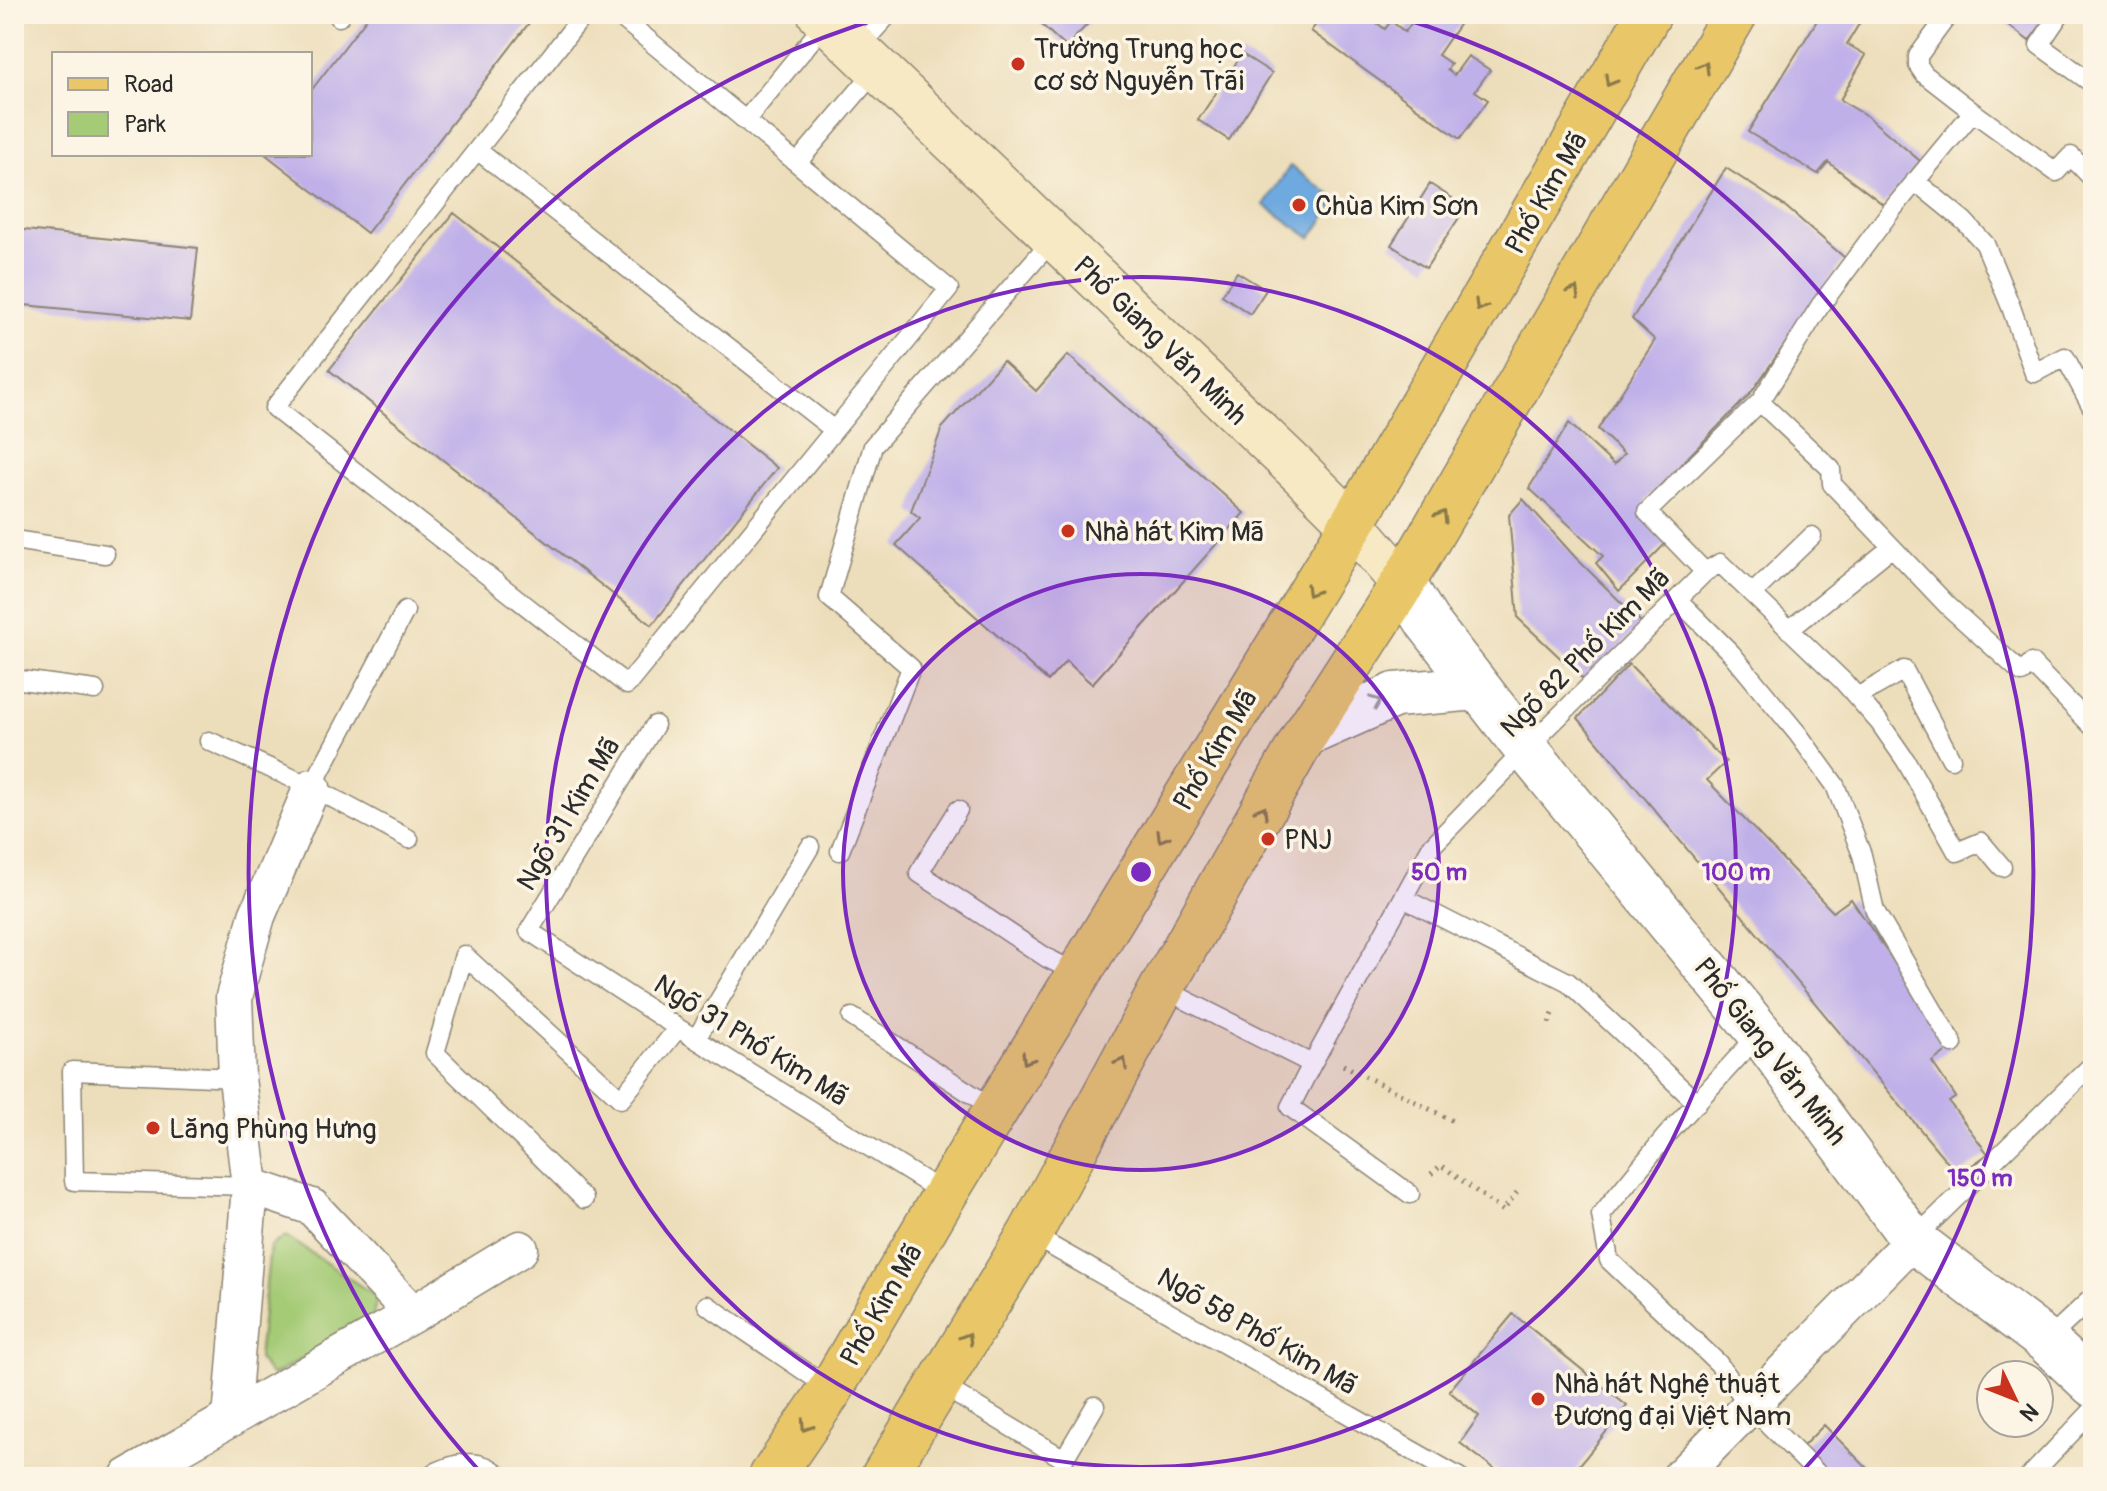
<svg xmlns="http://www.w3.org/2000/svg" width="2107" height="1491" viewBox="0 0 2107 1491" font-family="Pangolin,sans-serif">
<style>
.green{fill:#a5cb76;stroke:#687b50;stroke-width:2}
.water{fill:#6ea9df;stroke:#4c6a85;stroke-width:2}
.building{fill:#bfb0e9}
.lines{fill:none;stroke-linecap:round;stroke-linejoin:round}
.service-casing{stroke:#8c8473;stroke-width:21}
.minor-casing{stroke:#8c8473;stroke-width:39}
.tertiary-casing{stroke:#8c8473;stroke-width:47}
.secondary-casing{stroke:#8c8473;stroke-width:47}
.primary-casing{stroke:#8c8473;stroke-width:47}
.path{stroke:#8c8473;stroke-width:5;stroke-dasharray:2 6;stroke-linecap:butt}
.service{stroke:#fff;stroke-width:18}
.minor{stroke:#fff;stroke-width:36}
.tertiary{stroke:#fff;stroke-width:44}
.secondary{stroke:#f6e9c3;stroke-width:44}
.primary{stroke:#e9c769;stroke-width:44}
.oneway{stroke:#8a794a}
.oneway2{stroke:#a0a0a0}
.ring{fill:none;stroke:#7b2cbf;stroke-width:4}
.poi-dot{fill:#c8321e;stroke:#fcf5e5;stroke-width:3}
.labels{text-anchor:middle;stroke-width:7;stroke-linejoin:round;paint-order:stroke}
.poi-label{font-size:28px;fill:#2b2b2b;stroke:#fcf5e5;text-anchor:start}
.street-label{font-size:28px;fill:#2b2b2b;stroke:#fcf5e5}
.centre{fill:#7b2cbf;stroke:#fcf5e5;stroke-width:4}
.ring-label{font-size:24px;text-anchor:middle;font-weight:bold;fill:#7b2cbf;stroke:#fcf5e5;stroke-width:7;stroke-linejoin:round;paint-order:stroke}
</style>
<rect width="100%" height="100%" fill="#fcf5e5"/>
<filter id="ink" filterUnits="userSpaceOnUse"><feTurbulence type="fractalNoise" baseFrequency=".0125" numOctaves="2"/><feDisplacementMap in="SourceGraphic" scale="16" xChannelSelector="R" yChannelSelector="G"/><feConvolveMatrix kernelMatrix="1 2 1 2 8 2 1 2 1" color-interpolation-filters="sRGB"/></filter>
<filter id="wash" filterUnits="userSpaceOnUse"><feTurbulence type="fractalNoise" baseFrequency=".006" numOctaves="4" result="noise"/><feDisplacementMap in="SourceGraphic" scale="32" xChannelSelector="R" yChannelSelector="G"/><feGaussianBlur stdDeviation="1.8" result="paint"/><feColorMatrix in="noise" values="0 0 0 0 0 0 0 0 0 0 0 0 0 0 0 0 0 1.4 0 .05"/><feComposite in="paint" operator="in"/></filter>
<g filter="url(#wash)">
<rect width="100%" height="100%" fill="#eddebb"/>
<path class="green" d="M286 1236 377 1297 372 1319 272 1376 258 1359 270 1247Z"/>
<path class="water" d="M1290 166 1337 199 1311 238 1264 205Z"/>
<g id="blocks">
<path class="building" d="M370 14H536L367 233 265 154H310V92Z
M1030 14H1097L1066 47Z
M1324 14H1377L1373 20 1385 29 1391 21 1405 32 1418 14H1463L1465 16 1438 55 1451 64 1447 70 1454 75 1468 56 1490 70 1475 91 1488 100 1460 139 1311 31Z
M1821 14H1865L1847 44 1866 55 1840 100 1867 116 1920 161 1884 205 1828 162 1818 174 1748 132Z
M1994 14H2049L2029 41Z
M1242 54 1272 73 1229 140 1198 120Z
M1726 168 1786 207 1845 258 1750 394 1645 501 1644 515 1668 541 1619 591 1596 563 1603 556 1529 488 1569 423 1614 465 1624 454 1598 429 1655 340 1632 319Z
M1430 184 1466 207 1426 268 1391 245Z
M454 213 777 468 652 625 329 370Z
M15 229 198 248 190 321 14 304Z
M1237 272 1266 290 1250 314 1222 295Z
M1068 355 1244 513 1092 684 1066 661 1048 681 896 545 920 518 911 511 942 428 1003 361 1036 391Z
M1523 499 1575 557 1642 623 1587 683 1518 618 1509 515Z
M1629 664 1726 762 1707 780 1833 912 1851 899 1952 1047 1932 1062 1956 1097 1949 1102 1988 1154 1958 1175 1578 718Z
M1513 1314 1627 1406 1570 1477H1506L1460 1443 1479 1416 1449 1391Z
M1824 1425 1876 1477H1826L1799 1450Z"/>
</g>
</g>
<g filter="url(#ink)">
<use href="#blocks" fill-opacity="0" stroke="#8c8473" stroke-width="2"/>
<g class="lines">
<g class="service-casing">
<path id="service" d="M584 14 274 408 627 685 949 289 617 14
M2060 14 2039 45 2093 84
M339 17 341 14
M857 49 889 14
M1973 112 2056 172 2071 156 2093 179
M745 121 827 21
M477 150 834 430
M797 163 878 68
M1915 181 1964 221 1985 244 2011 307 2034 373 2065 357 2093 409
M1760 402 1831 469 1832 484 1948 606 2022 673 2031 663 2093 727
M14 540 105 554
M1705 572 1720 563 1843 681 1879 722 1906 761 1957 852 1981 842 2002 867
M1752 594 1812 536
M1678 600 1731 653 1798 734 1835 785 1862 855 1875 911 1953 1044
M1789 630 1892 547
M14 679 95 690
M1857 697 1904 670 1951 759
M655 725 529 931 678 1028 945 1194
M209 741 312 787 409 839
M312 787 405 611
M958 810 919 873 1047 958 1079 974
M840 851 911 668 829 597 873 446 1054 238
M1403 898 1568 982 1697 1103
M1162 988 1312 1064 1290 1107 1410 1194
M852 1017 996 1110
M1760 1033 1666 1136 1601 1215 1609 1260 1718 1363 1749 1405 1821 1477
M696 1039 810 847
M1312 1064 1431 847 1526 749 1705 572 1647 512 1760 402 1820 306 1891 211 1973 112 1924 74 1918 65V56L1949 14
M237 1078 72 1071 74 1181 250 1186
M584 1199 435 1053 464 955 621 1099 678 1028
M1030 1234 1459 1477
M1913 1240 2093 1064
M707 1305 831 1389
M2046 1341 2093 1297
M939 1384 1064 1459 1095 1406
M427 1477C451 1463 480 1455 501 1477
M2029 1477 2093 1410"/>
</g>
<g class="minor-casing">
<path id="minor" d="M312 787 257 916 234 997 237 1078 250 1186 312 1207 413 1314
M231 1419 250 1186
M128 1477 413 1314 520 1249
M1680 1477 1913 1240"/>
</g>
<g class="tertiary-casing">
<path id="tertiary" d="M1403 583 1428 623 1526 749 1760 1033 1913 1240 2046 1341 2093 1385
M1305 735 1395 695 1477 688"/>
</g>
<g class="secondary-casing">
<path id="secondary" d="M820 14 1299 471 1352 524 1403 583"/>
</g>
<g class="primary-casing">
<path id="primary" d="M771 1477 831 1389 945 1194 1352 524 1649 14
M883 1477 1030 1234 1162 988 1305 735 1403 583 1735 14"/>
</g>
<path class="path" d="M1549 1023 1555 1009
M1343 1065 1453 1121
M1431 1174 1441 1165 1503 1211 1517 1192"/>
<use href="#service" class="service"/>
<use href="#minor" class="minor"/>
<use href="#tertiary" class="tertiary"/>
<use href="#secondary" class="secondary"/>
<use href="#primary" class="primary"/>
</g>
<defs><path id="oneway-chevron" d="M-2-3.5L2.5 0L-2 3.5" fill="none" stroke-width="1.6" stroke-linecap="round" stroke-linejoin="round" transform="scale(2)"/></defs>
<g class="oneway">
<use href="#oneway-chevron" transform="translate(1704 67) rotate(-60)"/>
<use href="#oneway-chevron" transform="translate(1610 81) rotate(120)"/>
<use href="#oneway-chevron" transform="translate(1574 292) rotate(-60)"/>
<use href="#oneway-chevron" transform="translate(1480 306) rotate(120)"/>
<use href="#oneway-chevron" transform="translate(1442 516) rotate(-59)"/>
<use href="#oneway-chevron" transform="translate(1311 591) rotate(121)"/>
<use href="#oneway-chevron" transform="translate(1262 811) rotate(-60)"/>
<use href="#oneway-chevron" transform="translate(1162 837) rotate(121)"/>
<use href="#oneway-chevron" transform="translate(1027 1059) rotate(121)"/>
<use href="#oneway-chevron" transform="translate(1122 1063) rotate(-62)"/>
<use href="#oneway-chevron" transform="translate(967 1338) rotate(-59)"/>
<use href="#oneway-chevron" transform="translate(806 1426) rotate(124)"/>
</g>
<use class="oneway2" href="#oneway-chevron" transform="translate(1376 702) rotate(-22)"/>
</g>
<circle cx="1141" cy="872" r="298" fill="#7b2cbf" fill-opacity=".12"/>
<g class="ring">
<circle cx="1141" cy="872" r="298"/>
<circle cx="1141" cy="872" r="595"/>
<path d="M483 1475A893 893 0 0 1 887 16M1395 16A893 893 0 0 1 1799 1475"/>
</g>
<g class="poi-dot">
<circle cx="1018" cy="64" r="8"/>
<circle cx="1299" cy="205" r="8"/>
<circle cx="1068" cy="531" r="8"/>
<circle cx="1268" cy="839" r="8"/>
<circle cx="153" cy="1128" r="8"/>
<circle cx="1538" cy="1399" r="8"/>
</g>
<g class="labels">
<g class="poi-label">
<text x="1034" y="58">Trường Trung học<tspan x="1034" dy="32">cơ sở Nguyễn Trãi</tspan></text>
<text x="1315" y="215">Chùa Kim Sơn</text>
<text x="1084" y="541">Nhà hát Kim Mã</text>
<text x="1284" y="849">PNJ</text>
<text x="169" y="1138">Lăng Phùng Hưng</text>
<text x="1554" y="1393">Nhà hát Nghệ thuật<tspan x="1554" dy="32">Đương đại Việt Nam</tspan></text>
</g>
<g class="street-label">
<text transform="translate(1546 192) rotate(-60)" y="10">Phố Kim Mã</text>
<text transform="translate(1161 340) rotate(44)" y="10">Phố Giang Văn Minh</text>
<text transform="translate(1585 652) rotate(-45)" y="10">Ngõ 82 Phố Kim Mã</text>
<text transform="translate(1215 749) rotate(-59)" y="10">Phố Kim Mã</text>
<text transform="translate(568 813) rotate(-59)" y="10">Ngõ 31 Kim Mã</text>
<text transform="translate(752 1040) rotate(32)" y="10">Ngõ 31 Phố Kim Mã</text>
<text transform="translate(1771 1051) rotate(52)" y="10">Phố Giang Văn Minh</text>
<text transform="translate(881 1304) rotate(-60)" y="10">Phố Kim Mã</text>
<text transform="translate(1258 1331) rotate(30)" y="10">Ngõ 58 Phố Kim Mã</text>
</g>
</g>
<circle cx="1141" cy="872" r="12" class="centre"/>
<g class="ring-label">
<text x="1439" y="880">50 m</text>
<text x="1736" y="880">100 m</text>
<text x="1980" y="1186">150 m</text>
</g>
<rect width="2107" height="1491" fill="none" stroke="#fcf5e5" stroke-width="48"/>
<rect x="52" y="52" width="260" height="104" fill="#fcf5e5" stroke="#a8a49b" stroke-width="2"/>
<rect x="68" y="78" width="40" height="12" fill="#e9c769" stroke="#a8a49b" stroke-width="2"/>
<text x="124" y="92" font-size="24" fill="#2b2b2b">Road</text>
<rect x="68" y="112" width="40" height="24" fill="#a5cb76" stroke="#a8a49b" stroke-width="2"/>
<text x="124" y="132" font-size="24" fill="#2b2b2b">Park</text>
<g transform="translate(2015 1399) rotate(133)"><circle r="38" fill="#fcf5e5" stroke="#a8a49b" stroke-width="2"/>
<path d="M0-6L14 30L0 20L-14 30Z" fill="#c8321e"/>
<text y="-12" font-size="22" font-weight="bold" text-anchor="middle" fill="#2b2b2b">N</text>
</g>
</svg>
